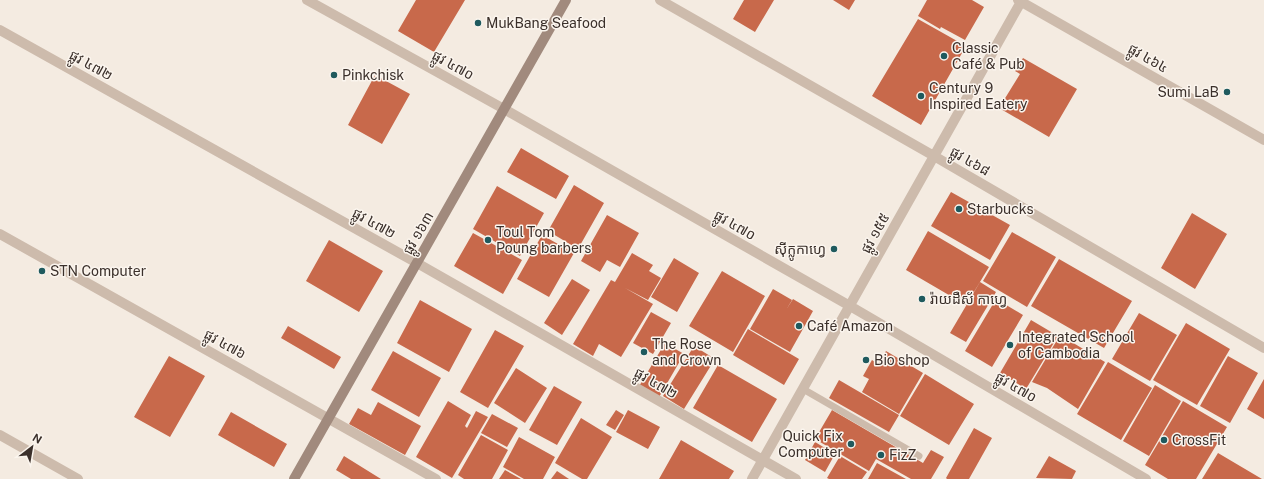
<svg xmlns="http://www.w3.org/2000/svg" width="1264" height="479" viewBox="0 0 1264 479" font-family="'Public Sans','Noto Sans Khmer',sans-serif">
<style>
.building{fill:#c8694b}
.lines{fill:none;stroke-linecap:round;stroke-linejoin:round}
.lane{stroke:#cdbbac;stroke-width:7}
.street{stroke:#cdbbac;stroke-width:10}
.secondary{stroke:#a18a7d;stroke-width:10}
.poi-dot{fill:#1f5a5e;stroke:#fbf5ee;stroke-width:1.5}
.labels{text-anchor:middle;stroke-width:3;stroke-linejoin:round;paint-order:stroke}
.poi-label{font-size:14px;fill:#3b302b;stroke:#fbf5ee;text-anchor:start}
.street-label{font-size:14px;fill:#3b302b;stroke:#fbf5ee}
</style>
<rect width="100%" height="100%" fill="#f4ebe1"/>
<path class="building" d="M416 0H465L434 52 398 31Z
M744 0H774L755 32 733 19Z
M833 0H855L849 10Z
M927 0H972L984 7 965 40 941 27 940 29 918 16Z
M918 19 966 46 921 125 872 96Z
M1023 58 1077 89 1049 137 999 108 1020 74 1015 71Z
M375 75 410 94 382 144 348 125Z
M521 148 569 176 556 199 507 172Z
M574 185 604 203 578 249 548 231Z
M497 186 544 213 520 256 473 229Z
M951 192 1010 225 990 260 931 226Z
M1192 213 1227 234 1195 289 1161 268Z
M607 215 639 233 620 267 607 260 600 272 581 261Z
M928 231 989 267 966 305 906 270Z
M1012 232 1056 257 1027 307 983 281Z
M473 233 522 260 503 294 454 266Z
M542 235 574 253 549 297 517 279Z
M329 240 383 271 359 312 306 281Z
M632 253 653 265 649 271 661 278 648 300 625 288 653 304 621 357 599 344 593 356 573 344 611 280 615 282Z
M674 258 699 273 677 312 651 297Z
M1059 259 1132 301 1104 348 1031 306Z
M722 271 765 296 733 352 689 326Z
M572 279 590 290 562 335 544 323Z
M980 282 996 292 966 342 950 333Z
M773 289 792 300 786 310 793 299 813 311 790 352 750 329Z
M996 299 1023 315 992 367 965 351Z
M420 300 472 329 449 372 397 343Z
M651 312 671 323 653 354 633 343Z
M1139 313 1177 335 1150 381 1112 359Z
M1031 320 1058 336 1026 389 1000 373Z
M1186 323 1230 349 1197 405 1153 380Z
M288 326 341 357 334 369 281 338Z
M748 329 799 359 784 385 733 355Z
M495 330 524 346 488 408 460 392Z
M1060 335 1105 362 1078 409 1047 388 1032 382Z
M665 343 684 354 658 399 638 388Z
M694 346 715 359 684 409 663 396Z
M393 351 441 378 419 417 371 390Z
M886 351 923 373 899 414 862 392 869 379 863 376 872 360 878 364Z
M169 356 205 376 170 437 134 417Z
M1228 356 1258 373 1230 423 1200 406Z
M1108 362 1152 388 1121 440 1077 414Z
M718 365 777 399 752 442 693 408Z
M516 368 547 388 525 423 494 403Z
M925 374 974 404 949 445 900 416Z
M1264 379V419L1247 409Z
M839 380 899 415 889 432 829 398Z
M1155 385 1181 401 1149 456 1123 441Z
M554 386 582 402 557 445 529 430Z
M448 401 471 415 465 426 467 428 476 411 488 417 452 478 416 457Z
M1183 401 1227 427 1196 479H1168L1145 465Z
M378 402 421 426 405 455 349 424 358 408 371 415Z
M616 410 624 415 615 430 606 425Z
M628 410 660 427 648 449 616 432Z
M832 410 923 463 931 450 944 457 931 479H911L876 459 869 471 815 439Z
M231 412 287 444 274 467 218 435Z
M492 414 518 428 507 447 481 433Z
M581 418 612 437 587 479H582L555 463Z
M974 428 992 438 969 479H947L946 478Z
M481 435 508 450 492 479H464L458 475Z
M519 437 555 457 543 479H524L503 467Z
M681 440 734 471 729 479H659Z
M815 442 835 454 825 472 805 460Z
M1218 453 1262 479H1202Z
M344 456 381 479H351L336 470Z
M840 456 867 472 862 479H829L827 478Z
M1049 456 1076 471 1072 479 1036 478Z
M877 463 906 479H868Z
M505 470 521 479H499Z
M557 471 569 479H551Z"/>
<g class="lines">
<path class="lane" d="M803 389 919 456"/>
<path class="street" d="M307 0 504 109 850 306 1146 479
M660 0 934 156 1264 348
M1018 0 1264 140
M0 30 417 263 796 479
M0 234 436 479
M0 435 78 479
M752 479 1022 0"/>
<path class="secondary" d="M294 479 566 0"/>
</g>
<g class="poi-dot">
<circle cx="478" cy="23" r="4"/>
<circle cx="944" cy="56" r="4"/>
<circle cx="334" cy="75" r="4"/>
<circle cx="1227" cy="92" r="4"/>
<circle cx="921" cy="96" r="4"/>
<circle cx="959" cy="209" r="4"/>
<circle cx="488" cy="240" r="4"/>
<circle cx="834" cy="249" r="4"/>
<circle cx="42" cy="271" r="4"/>
<circle cx="922" cy="299" r="4"/>
<circle cx="799" cy="326" r="4"/>
<circle cx="1010" cy="345" r="4"/>
<circle cx="644" cy="352" r="4"/>
<circle cx="866" cy="360" r="4"/>
<circle cx="1164" cy="440" r="4"/>
<circle cx="851" cy="444" r="4"/>
<circle cx="881" cy="455" r="4"/>
</g>
<g class="labels">
<g class="poi-label">
<text x="486" y="28">MukBang Seafood</text>
<text x="952" y="53">Classic<tspan x="952" dy="16">Café &amp; Pub</tspan></text>
<text x="342" y="80">Pinkchisk</text>
<text x="929" y="93">Century 9<tspan x="929" dy="16">Inspired Eatery</tspan></text>
<text x="1219" y="97" text-anchor="end">Sumi LaB</text>
<text x="967" y="214">Starbucks</text>
<text x="496" y="237">Toul Tom<tspan x="496" dy="16">Poung barbers</tspan></text>
<text x="826" y="254" text-anchor="end">ស៊ីក្លូកាហ្វេ</text>
<text x="50" y="276">STN Computer</text>
<text x="930" y="304">រ៉ាយដឺស័ កាហ្វេ</text>
<text x="807" y="331">Café Amazon</text>
<text x="1018" y="342">Integrated School<tspan x="1018" dy="16">of Cambodia</tspan></text>
<text x="652" y="349">The Rose<tspan x="652" dy="16">and Crown</tspan></text>
<text x="874" y="365">Bio shop</text>
<text x="843" y="441" text-anchor="end">Quick Fix<tspan x="843" dy="16">Computer</tspan></text>
<text x="1172" y="445">CrossFit</text>
<text x="889" y="460">FizZ</text>
</g>
<g class="street-label">
<text transform="translate(1148 58) rotate(30)" y="5">ផ្លូវ ៤៦៤</text>
<text transform="translate(91 65) rotate(29)" y="5">ផ្លូវ ៤៧២</text>
<text transform="translate(453 65) rotate(29)" y="5">ផ្លូវ ៤៧០</text>
<text transform="translate(970 161) rotate(30)" y="5">ផ្លូវ ៤៦៨</text>
<text transform="translate(374 223) rotate(29)" y="5">ផ្លូវ ៤៧២</text>
<text transform="translate(735 225) rotate(30)" y="5">ផ្លូវ ៤៧០</text>
<text transform="translate(418 233) rotate(-60)" y="5">ផ្លូវ ១៦៣</text>
<text transform="translate(875 233) rotate(-61)" y="5">ផ្លូវ ១៥៥</text>
<text transform="translate(225 344) rotate(29)" y="5">ផ្លូវ ៤៧៦</text>
<text transform="translate(656 383) rotate(30)" y="5">ផ្លូវ ៤៧២</text>
<text transform="translate(1016 387) rotate(30)" y="5">ផ្លូវ ៤៧០</text>
</g>
</g>
<g transform="translate(32 447) rotate(31)" stroke="#fbf5ee" stroke-width="3" paint-order="stroke">
<path d="M0-3L7 15L0 10L-7 15Z" fill="#3b302b"/>
<text y="-6" font-size="11" font-weight="bold" text-anchor="middle" fill="#3b302b">N</text>
</g>
</svg>
